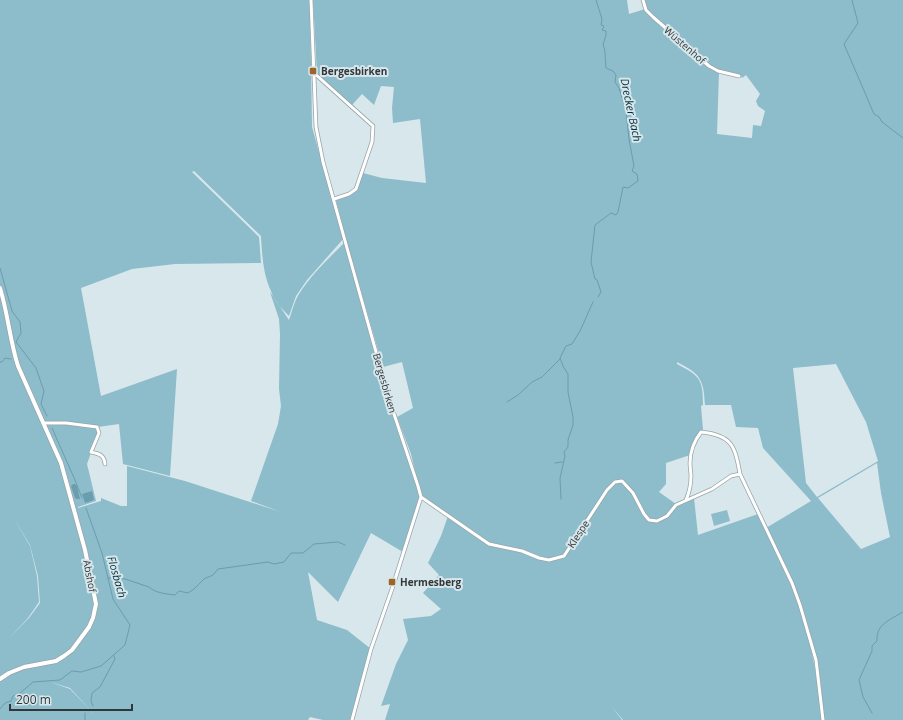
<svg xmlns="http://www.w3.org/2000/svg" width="903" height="720" viewBox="0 0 903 720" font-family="'Open Sans',sans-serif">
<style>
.green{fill:#8dbccb;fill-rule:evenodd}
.water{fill:#6a9dad}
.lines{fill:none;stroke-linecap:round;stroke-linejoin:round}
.stream{stroke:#6a9dad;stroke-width:1}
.minor-casing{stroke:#98a5aa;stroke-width:4.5}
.tertiary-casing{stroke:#98a5aa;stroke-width:5.5}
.minor{stroke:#fff;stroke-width:3}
.tertiary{stroke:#fff;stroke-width:4}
.poi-dot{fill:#a16428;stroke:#d8e7ec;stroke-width:1.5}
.labels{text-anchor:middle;stroke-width:4;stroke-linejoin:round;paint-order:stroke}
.street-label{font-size:10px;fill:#323739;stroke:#d8e7ec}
.poi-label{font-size:10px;font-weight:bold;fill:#323739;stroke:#d8e7ec;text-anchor:start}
.water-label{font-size:11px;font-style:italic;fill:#002f3c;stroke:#d8e7ec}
</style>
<rect width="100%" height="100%" fill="#d8e7ec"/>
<path class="green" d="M0 0H310L312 127 322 163 344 238 307 280 296 296 289 316C282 309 274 301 271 291 263 274 262 254 261 236L194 171 192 172 259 237 261 263 175 264 132 269 81 288 101 396 177 369 170 476 123 464 119 424 98 427 88 425 48 423 49 424H66L97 427 98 433 87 464 96 501 78 507V508L101 501V498L121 506H127V466L185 481 281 512 251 501 278 424 281 406 279 389 280 334 279 319 270 292 289 320C292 312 294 302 299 294 311 275 329 258 345 242L387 395 421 497 403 552 371 533 338 602 308 572 317 620 347 630 371 649 353 720H323L310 717 308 720H0ZM12 515 30 545 38 576 40 603 29 618 9 638 28 618 39 602 37 576 30 546ZM50 682 70 688 93 713 70 689Z
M313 0H582L587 29 582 0H627L629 14 645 9 653 18 708 66 719 72 717 134 752 138 753 125 761 126 765 111 758 106 756 101 760 94 746 75 742 78 741 76 719 70 709 65 653 16 647 9 644 0H903V720H824C822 700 821 679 817 659 807 613 787 570 766 528L811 501 763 448 758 428 736 427 731 405H705C704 391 704 379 691 370 687 367 682 365 677 362V364C700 376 703 379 703 405L701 406 703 430C695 434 692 446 690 455L666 463V484L659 492 676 504C668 513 663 522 649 519 639 507 635 491 622 481H615L607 489 563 555 549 559 522 550 490 543 421 496 411 454 397 417 413 408 402 362 383 367 347 243 336 200 343 198 357 190 363 173 382 178 426 183 420 119 393 123 392 108 394 87 381 86 374 105 362 94 352 105 317 74ZM836 364 866 422 878 461 817 497 806 483 793 368ZM877 463 881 493 890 537 861 549 818 498Z
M616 483H622L633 494 649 520 657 522 667 516 677 505 694 498 698 535 758 514C768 538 781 560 791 583 810 627 816 673 823 720H623L612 707 622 720H385L390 704 381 706 396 664 408 640 403 619 431 616 441 609 423 593 439 575 428 563 441 536 448 516 490 544 522 552 550 561 564 556 608 490Z
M727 510 730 521 714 526 711 514Z"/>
<path class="water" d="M73 484H75L77 486 80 499H77L75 498 71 486Z
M92 491 94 500 85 503 82 494Z"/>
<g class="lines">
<path class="stream" d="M596 0 602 19 601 25 604 26 602 30 606 31V35L603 45C606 51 605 60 606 68L613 71 616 75 615 82 619 88 626 111 629 139 634 166 632 171 637 174 638 181 628 188 623 187 618 212 616 215 611 213 595 225 591 262 595 279 597 280 601 292 598 297
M852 0 858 23 844 44 874 114 879 117 882 122 903 138
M0 268 12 311 20 322 21 333 16 342 36 368 44 391 41 404 47 416
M0 362H2L5 358 11 359
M507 402 518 395 532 382 542 377 560 359
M52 428 75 480 82 498
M555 463 562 462
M561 499 560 478 565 456 564 452 568 447V440L573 425V417L568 392V374L563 366 560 358 566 346 572 344 580 331 593 302
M108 578H122L149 587C155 593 167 594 175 595L179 591 188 593 194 589 204 579 213 575 218 569 268 562 274 564 284 562 291 553H303L314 544 338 542 345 545
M93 706 91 701 92 693 100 687 115 659 114 656
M0 709 5 703 11 701 13 696 19 694 33 682 60 680 72 671 81 672 101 666 125 645 130 625 113 599 102 553 86 508
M85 713V720
M872 713 863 697 859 680 872 651V646L877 641C876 624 890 620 903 612"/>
<g class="minor-casing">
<path id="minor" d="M311 0 316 127 323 162 390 402 418 486 421 497 392 589 371 649 352 720
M643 0 646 10 653 17 709 66 718 71 739 76
M314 73 373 126 372 142 356 189 349 194 334 199
M43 423H66L97 427 99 433 91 452C100 454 104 455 105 464
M421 497 489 544 522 551 539 558 549 560 564 556 607 490 615 482 622 481 633 493 644 514 649 520 657 521 667 516 676 505 712 489 731 476 740 474 792 583 800 605 816 660 823 720
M686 500C689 493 691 485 691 476 691 472 690 468 690 463 690 452 694 441 701 432 732 435 735 446 740 474"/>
</g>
<g class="tertiary-casing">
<path id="tertiary" d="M0 288C8 314 10 341 18 366L61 463 85 550 96 604 93 618 89 627 72 650 64 656 56 661 24 667 9 673 0 679"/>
</g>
<use href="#minor" class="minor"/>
<use href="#tertiary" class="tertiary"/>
</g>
<g class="poi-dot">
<rect x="309" y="67" width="8" height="8" rx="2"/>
<rect x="388" y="578" width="8" height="8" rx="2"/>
</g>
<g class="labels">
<g class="street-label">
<text transform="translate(685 45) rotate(41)" y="4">Wüstenhof</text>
<text transform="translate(385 383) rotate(74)" y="4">Bergesbirken</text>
<text transform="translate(578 534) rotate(-57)" y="4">Klespe</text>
<text transform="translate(90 576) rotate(79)" y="4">Abshof</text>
</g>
<g class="poi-label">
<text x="321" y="75">Bergesbirken</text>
<text x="400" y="586">Hermesberg</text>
</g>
<g class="water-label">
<text transform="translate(631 110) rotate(78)" y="4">Drecker Bach</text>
<text transform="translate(117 577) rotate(74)" y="4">Flosbach</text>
</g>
</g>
<path d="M10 704v6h122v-6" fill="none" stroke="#323739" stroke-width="2"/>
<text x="16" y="704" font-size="12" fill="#323739" stroke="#d8e7ec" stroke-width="3" paint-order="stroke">200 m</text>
</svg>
